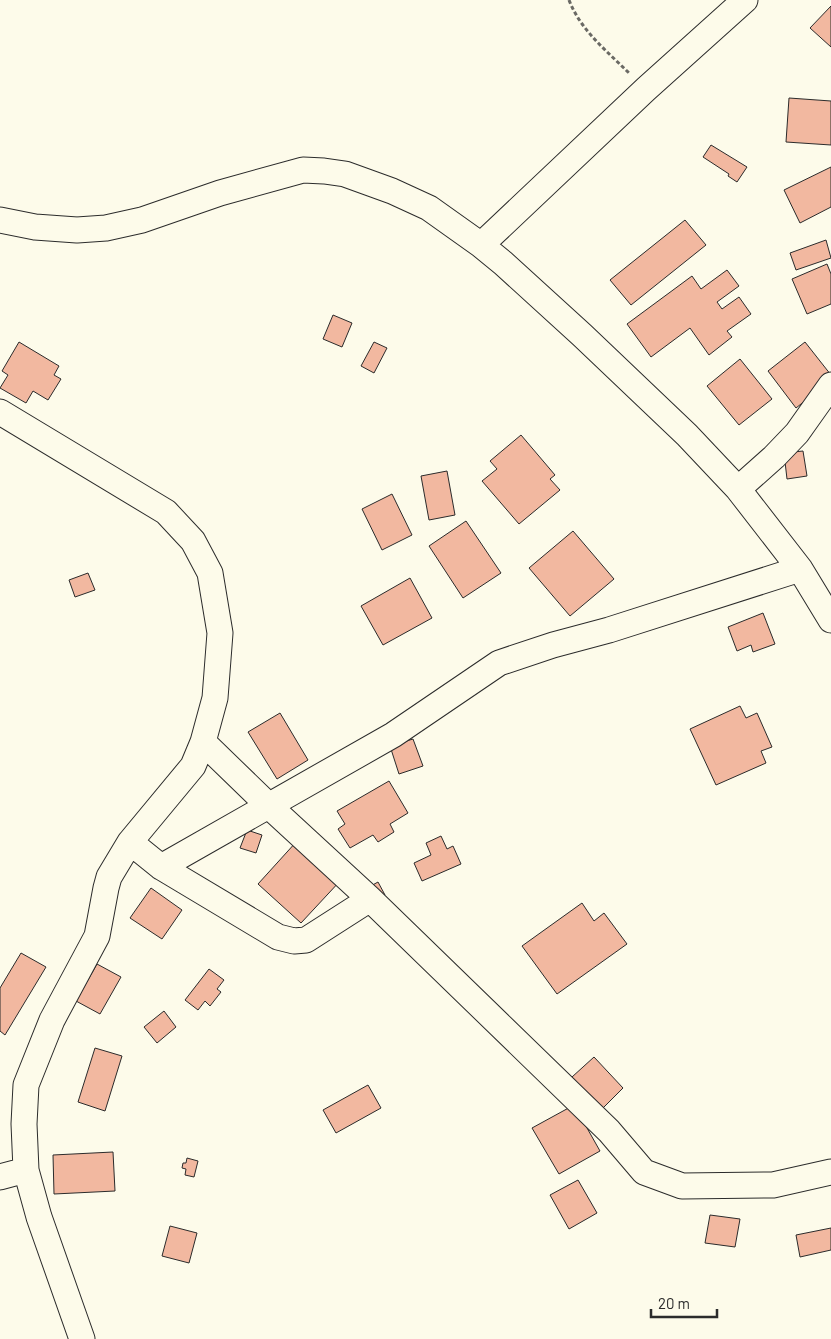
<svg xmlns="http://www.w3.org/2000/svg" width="831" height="1339" viewBox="0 0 831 1339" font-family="Barlow,sans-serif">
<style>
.building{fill:#f2b8a0;stroke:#2b2b2b}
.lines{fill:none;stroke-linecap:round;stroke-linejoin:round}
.minor-casing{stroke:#2b2b2b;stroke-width:27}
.path{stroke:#6a6964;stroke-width:3;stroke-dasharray:4 2.5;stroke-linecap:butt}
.minor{stroke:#fdfbea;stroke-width:25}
</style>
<rect width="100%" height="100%" fill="#fdfbea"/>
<path class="building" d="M831 6V47L810 28Z
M789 98 831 101V145L786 142Z
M711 145 747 167 737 182 728 176 729 174 703 157Z
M831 167V207L800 223 784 190Z
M685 220 706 245 631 305 610 280Z
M826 240 831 258 796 270 790 253Z
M827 264 831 274V304L807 314 792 279Z
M727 270 739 286 717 302 722 309 739 297 751 314 727 331 732 337 709 355 690 328 651 357 627 324 692 276 701 289Z
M333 315 352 323 342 347 323 339Z
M19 342 59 366 54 375 61 379 48 400 33 391 26 403 0 388 8 375 2 371Z
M374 342 387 348 374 373 361 366Z
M805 342 831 375V380L796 408 768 371Z
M740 359 772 399 739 425 707 386Z
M521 435 555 475 550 479 560 490 519 524 482 481 497 469 490 461Z
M803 451 807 476 787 479 784 453Z
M447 471 455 515 429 520 421 476Z
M392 494 412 535 382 550 362 509Z
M466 521 501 573 463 598 429 546Z
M573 531 614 579 570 616 529 568Z
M88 573 95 590 75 597 69 580Z
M410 578 432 618 383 645 361 606Z
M763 613 775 644 753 652 751 645 737 651 728 627Z
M740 706 746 718 757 713 772 747 761 751 766 763 716 785 690 729Z
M280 713 308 760 277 779 248 732Z
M413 739 423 766 399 774 390 746Z
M389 781 408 813 390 824 394 832 378 842 373 835 350 848 338 829 345 824 337 811Z
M247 830 262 835 256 853 240 848Z
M441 836 447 849 453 846 461 864 422 881 414 863 431 855 426 843Z
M297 841 341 880 301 923 258 884Z
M378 882 385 895 377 900 369 887Z
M151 888 182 910 162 939 130 918Z
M582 903 594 921 604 913 627 944 557 994 522 946Z
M21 953 46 967 5 1035 0 1031V988Z
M97 964 121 977 100 1014 76 1001Z
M209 969 224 980 217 989 221 992 210 1006 205 1001 198 1010 185 1000Z
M164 1011 176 1027 157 1043 144 1027Z
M95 1048 122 1056 105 1111 78 1102Z
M594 1057 623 1088 602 1109 572 1077Z
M368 1085 381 1108 336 1133 323 1110Z
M574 1105 600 1151 559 1174 532 1128Z
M113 1152 115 1191 54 1194 53 1155Z
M187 1158 198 1161 194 1177 185 1175 186 1169 182 1168 183 1163H186Z
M578 1180 597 1213 569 1229 550 1195Z
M710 1215 740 1219 735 1247 705 1243Z
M170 1226 197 1233 189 1263 162 1256Z
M831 1228V1250L800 1257 796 1235Z"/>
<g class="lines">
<g class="minor-casing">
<path id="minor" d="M0 220 35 227 77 230 106 228 142 220 220 193 303 170 324 171 345 174 392 191 429 208 481 245 503 263 582 335 687 435 738 489 800 569 831 620
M481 245 646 89 745 0
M0 412 166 512 193 541 210 573 220 633 215 698 203 742 193 766 130 842 109 877 106 888 97 936 52 1020 26 1085 24 1124 26 1170 39 1217 82 1339
M738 489 774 457 797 433 831 385
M203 742 269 806 370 899 609 1131 644 1172 682 1186 773 1185 831 1172
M130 842 161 867 278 937 294 941 306 940 370 899
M161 867 393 735 499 663 553 645 609 630 800 569
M0 1177 26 1170"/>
</g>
<path class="path" d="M569 0C581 31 607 51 630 74"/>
<use href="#minor" class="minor"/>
</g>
<path d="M651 1309v8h66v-8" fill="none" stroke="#2b2b2b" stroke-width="2.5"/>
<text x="658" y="1309" font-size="15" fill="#2b2b2b" stroke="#fdfbea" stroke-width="4" paint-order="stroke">20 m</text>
</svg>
